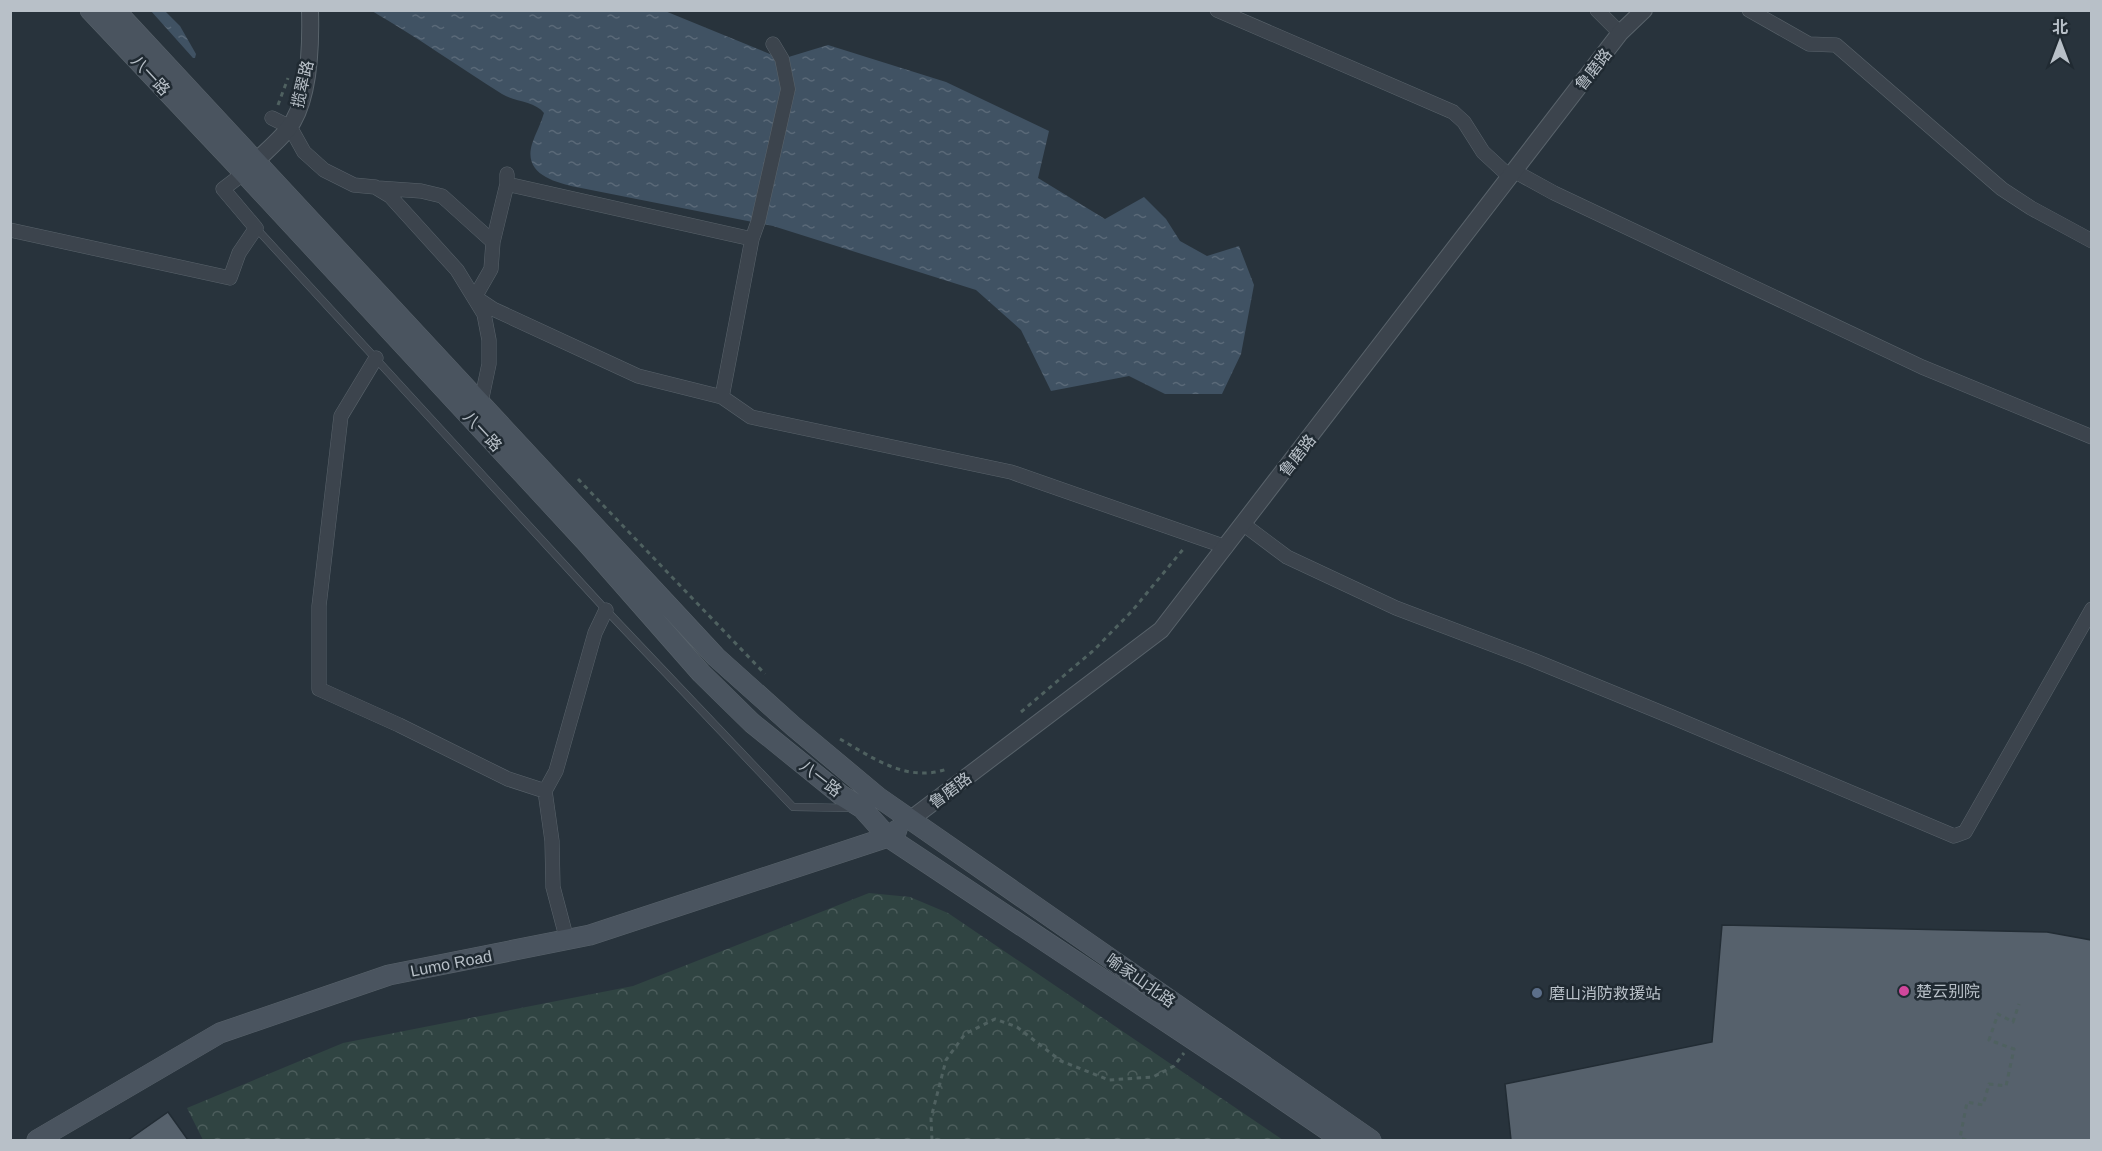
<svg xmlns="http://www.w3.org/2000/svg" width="2102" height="1151" viewBox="0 0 2102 1151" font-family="Arial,'Noto Sans SC',sans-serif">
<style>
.forest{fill:url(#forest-crowns)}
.water{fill:url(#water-ripples)}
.building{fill:#56616c;stroke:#222c34;stroke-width:1.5}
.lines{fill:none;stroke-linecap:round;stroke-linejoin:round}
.service-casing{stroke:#59636b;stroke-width:8}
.minor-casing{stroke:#59636b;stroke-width:15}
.tertiary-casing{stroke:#59636b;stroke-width:18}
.secondary-casing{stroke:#59636b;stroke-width:21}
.path{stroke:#4f6160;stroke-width:3;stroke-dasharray:4.5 4.5;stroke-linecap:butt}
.service{stroke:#3c444d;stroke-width:7}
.minor{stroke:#3c444d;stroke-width:14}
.tertiary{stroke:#3c444d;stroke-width:16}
.secondary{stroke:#4a545f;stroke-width:20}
.hotel-dot{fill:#d1479c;stroke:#202a32;stroke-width:2}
.service-dot{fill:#5c6f8a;stroke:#202a32;stroke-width:2}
.labels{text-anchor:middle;stroke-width:5;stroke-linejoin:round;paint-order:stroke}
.street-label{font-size:16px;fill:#b8c0c8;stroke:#202a32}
.poi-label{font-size:16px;fill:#b8c0c8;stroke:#202a32;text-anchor:start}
</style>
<defs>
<pattern id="forest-crowns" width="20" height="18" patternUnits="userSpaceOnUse" patternTransform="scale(1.5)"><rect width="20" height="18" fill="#304442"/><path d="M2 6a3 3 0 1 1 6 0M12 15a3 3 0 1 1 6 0" fill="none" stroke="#4c5d5c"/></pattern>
<pattern id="water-ripples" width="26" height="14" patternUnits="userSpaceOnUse" patternTransform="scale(1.5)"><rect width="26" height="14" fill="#405263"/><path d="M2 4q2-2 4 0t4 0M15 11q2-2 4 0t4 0" fill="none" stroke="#5a6978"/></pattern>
</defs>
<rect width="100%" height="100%" fill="#28333c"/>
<path class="forest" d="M869 893 910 897 948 913 1283 1140H203L187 1108 343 1043 633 986Z"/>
<path class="water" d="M151 11H165L180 26 196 54 195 58H193Z
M372 11H665L782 59 828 45 946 82 1049 131 1038 178 1105 219 1144 197 1166 219 1180 241 1207 256 1239 246 1254 285 1241 354 1222 394H1165L1129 376 1051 391 1021 330 976 290 773 226 576 187C554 182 523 174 532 144 535 134 541 124 544 113 535 101 515 102 502 94 459 67 417 37 372 11Z"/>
<path class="building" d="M1722 925 2047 932 2091 940V1140H1511L1505 1084 1712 1042Z
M168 1112 188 1140H128Z"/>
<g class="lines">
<g class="service-casing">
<path id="service" d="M256 228 606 610 793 807 853 808"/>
</g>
<g class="minor-casing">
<path id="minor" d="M1217 10 1453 112 1464 122 1483 152 1510 177
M1597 10 1620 33
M1749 10 1809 44 1836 45 2002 189 2031 208 2092 241
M272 118 290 127 304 152 324 170 354 185 375 187 390 196 457 270 484 314 489 340V364L481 402
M1514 171 1554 193 1922 367 2092 437
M507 174V184L493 242 491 269 475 297 493 309 638 376 722 397 751 417 1011 472 1226 547
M507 184 752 239 722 397
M378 188 421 191 442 196 493 242
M10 230 230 278 239 253 256 228 223 189 244 173
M752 239 758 222 788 89 782 59 773 44
M376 358 341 416 319 606V689L399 725 508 779 545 791 552 841 553 887 567 940
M1243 524 1287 557 1396 608 1533 660 1672 717 1954 836 1965 832 2092 609
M545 791 556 771 595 633 606 610"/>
</g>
<g class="tertiary-casing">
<path id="tertiary" d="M248 169C261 155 276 144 288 129 310 101 311 45 310 10
M911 819 1161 630 1620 33 1644 10"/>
</g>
<g class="secondary-casing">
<path id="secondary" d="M90 10 244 173 585 541 701 673 752 723 841 795 862 808 888 837 1248 1076 1342 1140
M115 10 716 657 793 726 878 797 1371 1140
M37 1140 220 1033 389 975 590 935 888 837 897 830"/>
</g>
<path class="path" d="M278 105 288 78
M578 479 765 674
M1021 712 1094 650 1132 611 1185 547
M840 739C873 758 907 783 947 769
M932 1140 931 1118 946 1060 965 1034 995 1019 1017 1027 1061 1061 1109 1080 1153 1077 1174 1066 1184 1053
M1966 1140 1960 1138 1967 1102 1983 1105 1989 1084 2006 1086 2014 1049 1989 1040 1998 1014 2013 1022 2019 1004"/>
<use href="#service" class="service"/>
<use href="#minor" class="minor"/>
<use href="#tertiary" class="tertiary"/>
<use href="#secondary" class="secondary"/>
</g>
<circle class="hotel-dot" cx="1904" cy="991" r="6"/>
<circle class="service-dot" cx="1537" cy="993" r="6"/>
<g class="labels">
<g class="street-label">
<text transform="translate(1593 69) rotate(-52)" y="6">鲁磨路</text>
<text transform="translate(151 75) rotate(47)" y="6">八一路</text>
<text transform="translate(302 84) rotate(-77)" y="6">揽翠路</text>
<text transform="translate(483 431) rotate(47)" y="6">八一路</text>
<text transform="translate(1297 455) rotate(-52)" y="6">鲁磨路</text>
<text transform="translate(821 778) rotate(38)" y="6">八一路</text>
<text transform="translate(950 790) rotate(-37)" y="6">鲁磨路</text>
<text transform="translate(451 963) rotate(-11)" y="6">Lumo Road</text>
<text transform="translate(1141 980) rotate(35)" y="6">喻家山北路</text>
</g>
<g class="poi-label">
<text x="1916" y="997">楚云别院</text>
<text x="1549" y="999">磨山消防救援站</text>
</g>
</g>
<rect width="2102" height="1151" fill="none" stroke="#b8c0c8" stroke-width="24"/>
<g transform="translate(2060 42)" stroke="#202a32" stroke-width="4.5" paint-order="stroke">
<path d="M0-4.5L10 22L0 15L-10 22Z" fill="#b8c0c8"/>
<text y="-9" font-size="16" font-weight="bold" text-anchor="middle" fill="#b8c0c8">北</text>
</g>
</svg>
